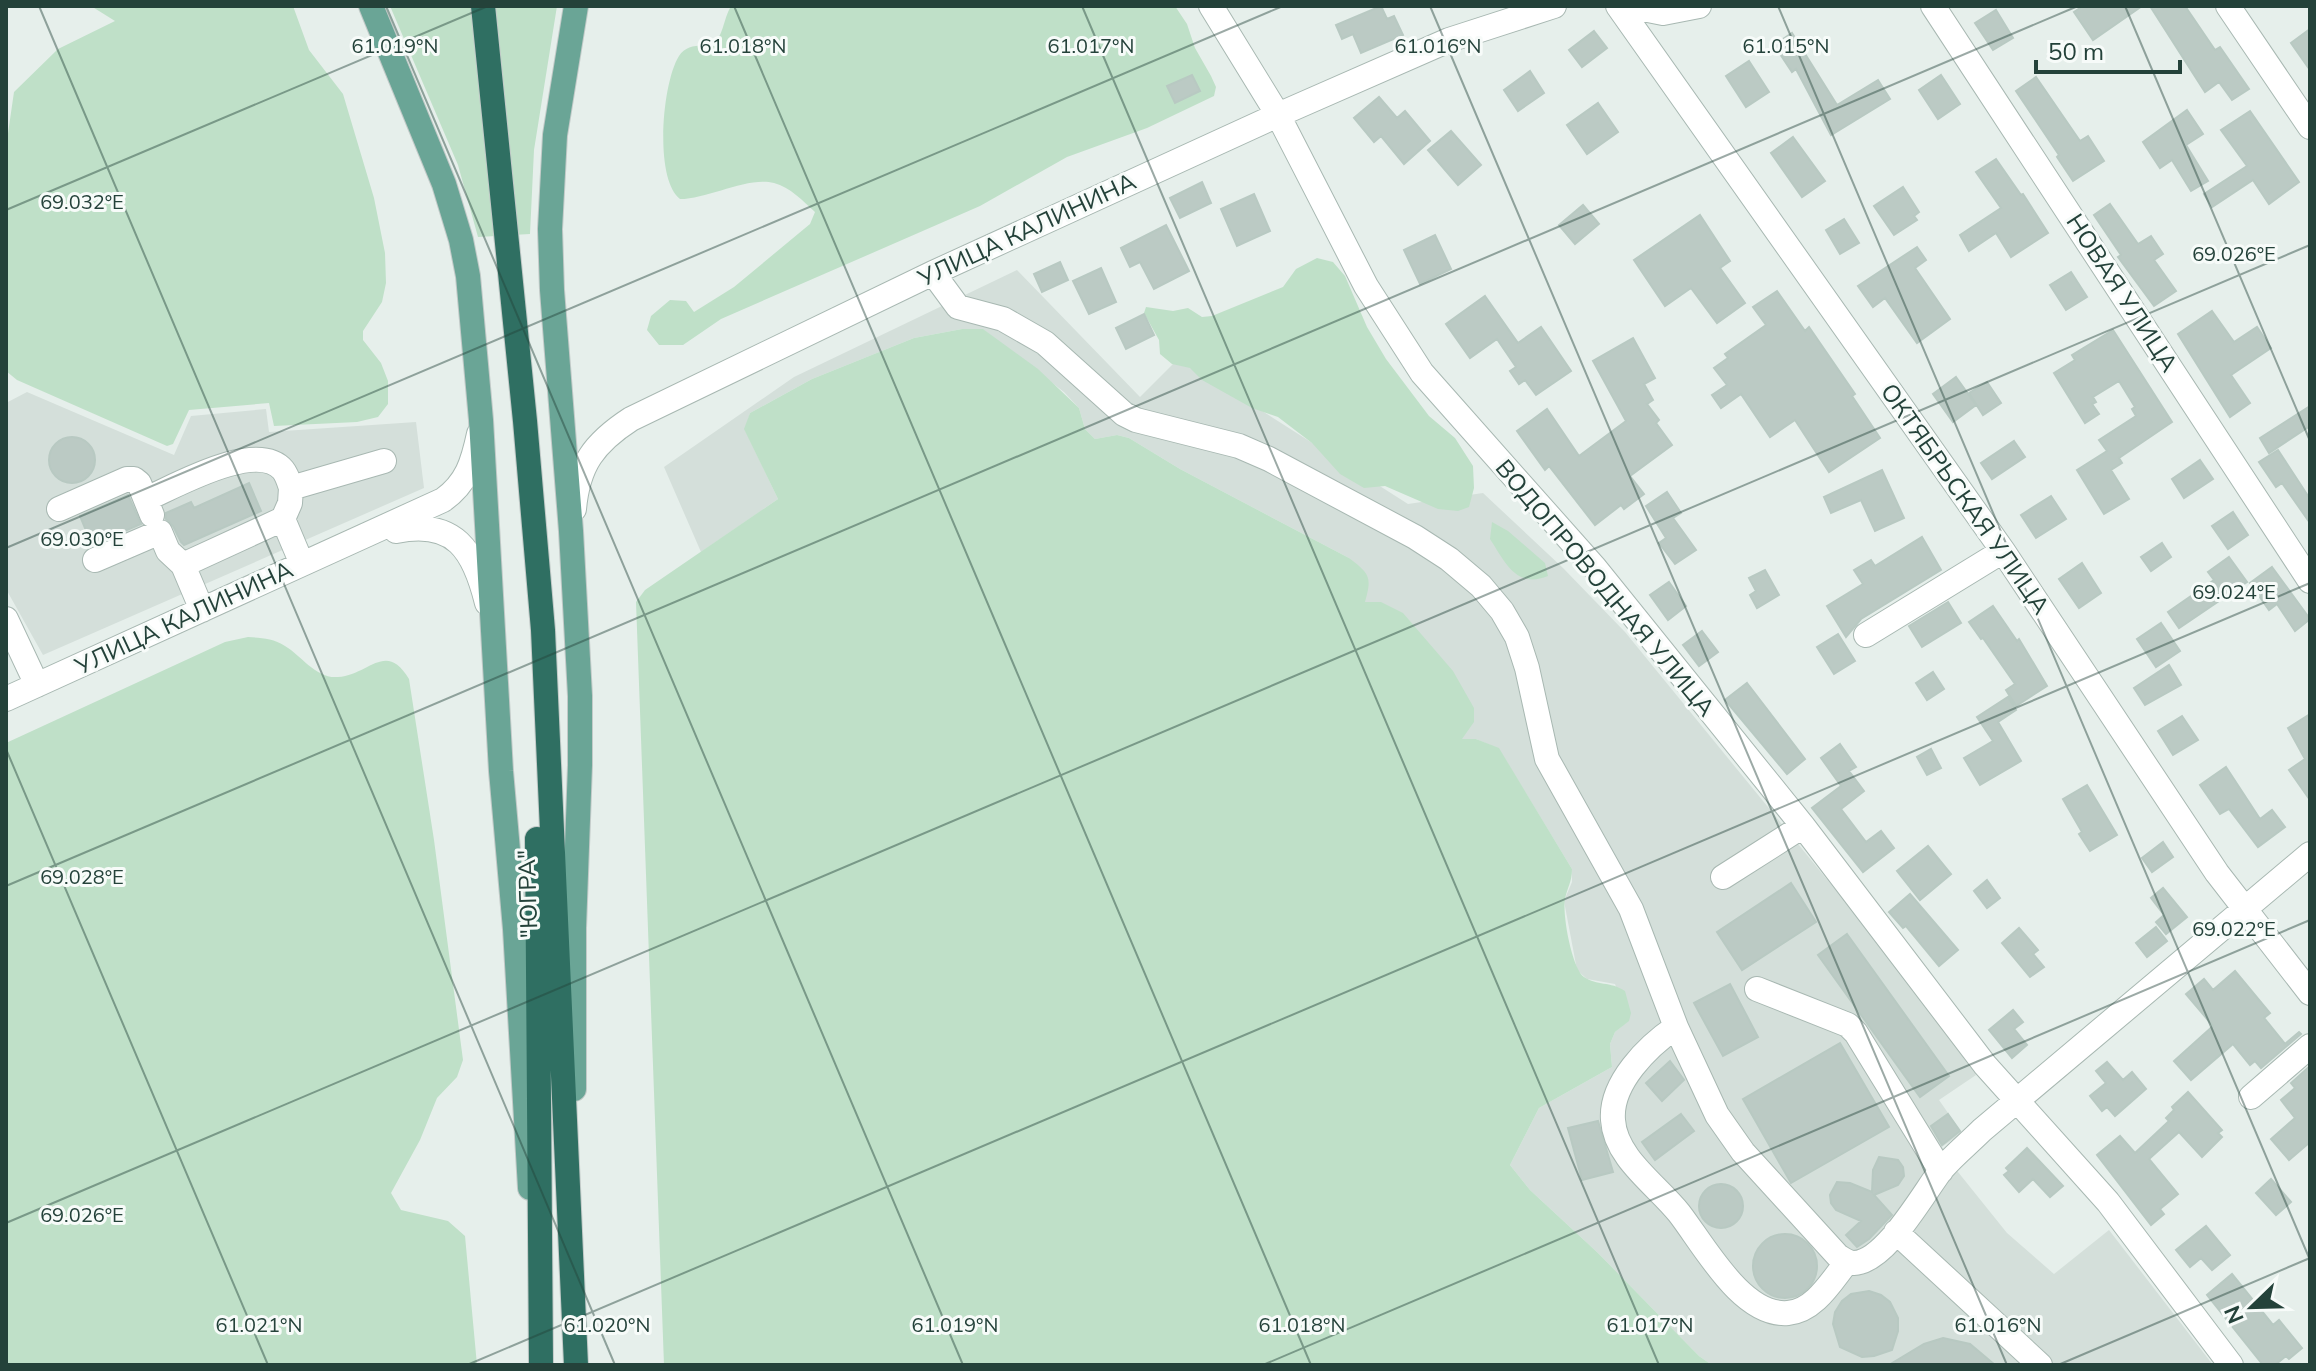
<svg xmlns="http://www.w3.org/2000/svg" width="2316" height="1371" viewBox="0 0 2316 1371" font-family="Mulish,sans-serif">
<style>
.built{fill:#d4dfda}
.green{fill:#bfe0c8}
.building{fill:#bbcac4;stroke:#b8c9c2;stroke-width:2}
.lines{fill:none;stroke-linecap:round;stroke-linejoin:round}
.minor-casing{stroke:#a8b8b2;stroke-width:26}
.major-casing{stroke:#c2cac8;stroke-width:26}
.highway-casing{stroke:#c2cac8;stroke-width:26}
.minor{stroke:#fff;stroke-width:24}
.major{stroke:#6aa596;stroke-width:24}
.highway{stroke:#2f6f62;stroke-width:24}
.ticks{fill:none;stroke:#24423a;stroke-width:2;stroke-opacity:0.45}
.labels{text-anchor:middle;stroke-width:6;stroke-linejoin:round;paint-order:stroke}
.street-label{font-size:24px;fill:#24423a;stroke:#f7fbf9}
.ticks-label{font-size:20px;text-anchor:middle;fill:#24423a;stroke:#f7fbf9;stroke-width:6;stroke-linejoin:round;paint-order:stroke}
</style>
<rect width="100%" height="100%" fill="#e6efeb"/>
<path class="built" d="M1017 270 1140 397 1179 358 1408 504 1483 493 1563 568 1625 632 1874 937 1976 1075 1939 1100 1962 1133 1942 1147 1958 1172 2007 1233 2054 1274 2109 1230 2213 1365H1712L1699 1356 1598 1253 1530 1190 1510 1165 1539 1108 1612 1067 1610 1044 1615 1032 1628 1021 1615 984 1587 979 1577 970 1564 901 1572 882V869L1499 749 1476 739 1411 750 1349 558 1180 469 1129 438 1117 435 1095 439 1085 429 1079 408 1064 392 984 330 962 329 914 338 812 379 750 413 745 430 778 499 701 552 664 467 794 377Z
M27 392 174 455 191 416 266 409 269 432 416 422 424 488 43 655 6 589V403Z"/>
<path class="green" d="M91 6H293L309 50 343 94 374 198 385 253 386 283 382 302 363 331V340L381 363 388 381V404L378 417 357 422 274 426 269 403 189 410 173 444 167 446 17 380 6 371V147L14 92 58 49 115 21Z
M390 6H557L534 150 530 234 478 237 458 165Z
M731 6H1175L1187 24 1195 48 1211 76 1216 87 1214 96 1147 128 1067 157 980 206 721 319 683 345H659L647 330 651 316 670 300 686 301 694 312 734 287 810 224 815 212C803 201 790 187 774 183 748 176 708 199 680 199 654 179 662 83 679 56 686 45 699 45 712 46 724 35 723 20 731 6Z
M1317 258 1333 262 1345 276 1367 327 1386 359 1429 416 1455 438 1473 466 1474 488 1469 507 1458 511 1438 509 1385 486 1364 488 1340 474 1312 443 1278 417 1252 408 1202 380 1190 368 1172 364 1160 354 1159 340 1144 313 1146 307 1173 311 1188 308 1202 317 1212 316 1283 287 1296 269Z
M962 329H983L1038 369 1079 408 1085 429 1095 439 1117 435 1129 438 1180 469 1349 558C1370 574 1372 577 1365 602H1381L1403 613 1453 671 1474 708V722L1462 739H1476L1499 748 1572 869C1572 882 1567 888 1565 899 1562 914 1572 969 1584 977 1597 986 1610 981 1625 991L1631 1013 1629 1021 1615 1032 1610 1044 1612 1067 1539 1108 1510 1165 1530 1190 1598 1253 1699 1356 1712 1365H664L636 602 645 590 778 499 744 429 750 413 812 379 914 338Z
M1492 522 1508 531 1545 563 1548 576C1516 589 1505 562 1490 539Z
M248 637C261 638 273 638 285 646 302 656 316 679 338 677 369 675 386 640 409 679L434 840 463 1060 457 1077 437 1098 420 1140 391 1193 401 1210 448 1221 465 1236 477 1365H6V743L225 642Z"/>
<path class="building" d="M1381 6 1387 19 1394 16 1403 35 1361 53 1353 34 1342 39 1336 25Z
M2083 6H2142L2093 40 2074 12Z
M2150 6H2185L2215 50 2220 47 2249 89 2232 100 2219 82 2205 92Z
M1996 10 2013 38 1993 50 1975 23Z
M2310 29V70L2291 43Z
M1594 31 1607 48 1582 67 1569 50Z
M1792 33 1837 105 1878 80 1890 99 1831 135 1796 69 1792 72 1774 45Z
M1749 61 1769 92 1746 107 1726 76Z
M1530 71 1544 93 1518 111 1504 90Z
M1192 75 1200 91 1175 103 1167 86Z
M1941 75 1960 104 1938 119 1919 90Z
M2036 77 2080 141 2088 136 2104 161 2073 181 2057 157 2059 155 2016 91Z
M1379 97 1397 118 1405 111 1430 141 1404 164 1381 136 1374 142 1354 118Z
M1598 103 1618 132 1587 154 1567 125Z
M2187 110 2203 134 2186 145 2208 181 2191 191 2172 160 2160 168 2143 142Z
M2250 111 2299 182 2269 204 2253 180 2212 207 2204 194 2247 166 2221 130Z
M1451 131 1481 165 1458 185 1428 150Z
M1793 137 1825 181 1802 197 1771 153Z
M1996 159 2021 195 2023 194 2048 233 2011 257 1996 233 1969 251 1960 235 2001 208 1976 172Z
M1202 182 1211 203 1180 218 1170 198Z
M1903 187 1919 212 1914 216 1917 220 1894 235 1874 206Z
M1254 194 1270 231 1237 246 1221 209Z
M2110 204 2138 244 2151 236 2163 254 2154 260 2176 291 2154 306 2118 257 2121 255 2094 215Z
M1583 205 1599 224 1575 244 1559 225Z
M1700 215 1730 261 1720 268 1745 303 1717 323 1691 288 1665 306 1634 260Z
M1844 219 1859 243 1840 254 1826 230Z
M1166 225 1189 271 1154 289 1140 262 1130 267 1121 248Z
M1435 235 1451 269 1420 284 1404 250Z
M1917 247 1926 260 1915 268 1950 319 1917 343 1885 298 1873 307 1858 286Z
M1060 262 1068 280 1042 292 1034 274Z
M1101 268 1116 302 1089 314 1073 281Z
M2071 272 2087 297 2066 310 2050 285Z
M1777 291 1805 331 1809 327 1855 394 1852 396 1880 438 1829 472 1795 420 1770 437 1741 394 1721 408 1712 395 1727 385 1714 368 1728 358 1725 354 1766 325 1753 307Z
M1485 296 1518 343 1541 327 1571 371 1536 395 1525 380 1519 384 1510 371 1516 367 1497 339 1470 358 1446 324Z
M2212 311 2234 342 2257 327 2271 348 2231 375 2250 403 2230 417 2178 334Z
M1144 314 1154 335 1126 349 1116 328Z
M2113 330 2172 422 2119 458 2122 463 2111 470 2129 499 2104 514 2077 470 2107 451 2099 440 2136 416 2132 409 2135 407 2119 381 2093 397 2096 402 2092 404 2099 414 2085 423 2054 373 2075 360 2072 355Z
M1633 338 1655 378 1644 384 1653 400 1647 404 1659 420 1656 423 1672 445 1630 476 1644 494 1624 509 1621 505 1595 525 1549 466 1545 470 1517 431 1547 409 1579 456 1626 421 1593 361Z
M1956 377 1976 405 1953 422 1933 394Z
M1987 382 2001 403 1983 415 1969 393Z
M2310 406V426L2269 453 2260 438Z
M49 460a23 23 0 1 1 46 0a23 23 0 1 1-46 0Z
M2014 441 2025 457 1992 479 1981 463Z
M2278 450 2310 499V523L2282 483 2276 487 2259 462Z
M2200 460 2213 479 2184 498 2172 479Z
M1882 470 1904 518 1875 531 1861 500 1831 513 1824 497Z
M249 483 261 511 184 545 181 542 173 526 166 519V513L191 502 194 508Z
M1667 492 1681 513 1673 518 1696 550 1675 564 1659 543 1666 538 1646 506Z
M128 495 141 524 92 545 80 516Z
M2051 496 2066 519 2036 538 2021 515Z
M2233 512 2248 535 2228 549 2212 526Z
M1922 537 1941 570 1861 619 1846 637 1827 606 1863 584 1854 570 1871 560 1875 566Z
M2162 543 2171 557 2151 571 2141 557Z
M2229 557 2247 582 2179 628 2168 612 2214 580 2208 572Z
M2082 563 2101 593 2079 608 2059 579Z
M2272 567 2310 619 2295 631 2277 604 2269 610 2250 583Z
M1765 570 1779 595 1757 608 1750 595 1756 591 1749 578Z
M1669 582 1686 606 1668 620 1650 595Z
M1948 602 1961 623 1922 647 1909 626Z
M1993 606 2017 641 2019 639 2047 686 2016 706 2006 690 2015 684 1983 638 1981 639 1969 622Z
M2161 623 2180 651 2156 667 2137 639Z
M1702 631 1718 652 1699 666 1683 645Z
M1838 634 1855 661 1834 674 1817 647Z
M2169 665 2181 685 2145 705 2134 688Z
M1933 672 1944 689 1927 700 1916 683Z
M1747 683 1805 759 1787 774 1725 700Z
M2008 697 2016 710 1998 722 2021 761 1980 785 1964 758 1993 741 1977 717Z
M2310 714V800L2289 770 2305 759 2288 728Z
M2182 716 2198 740 2173 755 2158 731Z
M1840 744 1856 767 1849 771 1864 791 1841 809 1866 842 1881 831 1894 848 1863 872 1812 808 1841 786 1821 758Z
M1931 749 1941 768 1927 775 1917 757Z
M2226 767 2260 819 2272 810 2285 827 2258 847 2229 809 2220 814 2200 785Z
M2087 785 2117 835 2090 851 2079 834 2082 832 2063 799Z
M2163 842 2173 857 2152 872 2142 858Z
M1928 846 1951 874 1920 900 1897 871Z
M1987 880 2000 898 1987 908 1974 891Z
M1791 883 1816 922 1742 970 1717 932Z
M2163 888 2187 917 2166 934 2156 922 2164 915 2151 898Z
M1910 894 1958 950 1939 966 1906 926 1903 928 1889 912Z
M2156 927 2167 941 2147 957 2136 943Z
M2019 928 2038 950 2033 954 2044 967 2030 977 2002 943Z
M1847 934 1949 1076 1920 1097 1818 955Z
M2235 971 2270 1013 2264 1018 2285 1044 2299 1032 2301 1034 2261 1068 2255 1061 2250 1065 2233 1044 2191 1080 2174 1061 2213 1026 2186 994 2204 979 2213 990Z
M1730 984 1758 1037 1723 1056 1694 1003Z
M2013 1010 2023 1022 2014 1029 2027 1045 2012 1058 1989 1030Z
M1840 1043 1889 1127 1791 1183 1743 1099Z
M1670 1061 1684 1080 1662 1101 1646 1083Z
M2107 1062 2123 1080 2132 1072 2146 1089 2115 1116 2107 1107 2102 1111 2090 1096 2106 1083 2096 1071Z
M2310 1066V1142L2289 1160 2271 1139 2295 1118 2281 1100 2295 1088 2291 1083Z
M2188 1092 2222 1130 2218 1133 2222 1137 2202 1157 2179 1132 2149 1159 2178 1194 2160 1209 2164 1214 2151 1225 2097 1155 2120 1136 2135 1153 2169 1121 2166 1118 2174 1110 2172 1107Z
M1681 1114 1694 1131 1655 1160 1642 1142Z
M1948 1114 1960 1131 1942 1145 1931 1126Z
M1598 1121 1613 1172 1582 1180 1568 1128Z
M2027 1148 2063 1186 2050 1197 2033 1179 2019 1192 2004 1175 2009 1171 2006 1168Z
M1879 1157 1898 1160 1903 1167 1904 1176 1898 1185 1874 1195 1892 1215 1869 1239 1857 1247 1846 1235 1861 1221 1836 1210 1831 1203 1830 1195 1837 1182 1850 1183 1872 1192 1873 1170Z
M2271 1179 2291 1202 2276 1215 2256 1193Z
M1699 1206a22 22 0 1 1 44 0a22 22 0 1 1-44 0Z
M2206 1226 2230 1255 2212 1270 2201 1258 2190 1267 2176 1250Z
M1753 1266a32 32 0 1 1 64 0a32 32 0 1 1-64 0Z
M2232 1274 2273 1325 2279 1320 2302 1348 2289 1359 2286 1356 2275 1365H2263L2207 1295Z
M1869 1291 1881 1295 1890 1302 1898 1318V1331L1892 1350 1874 1356 1862 1357 1840 1347 1833 1324 1835 1312 1842 1301 1851 1294Z
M1943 1338 1970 1344 1995 1365H1889L1924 1344Z"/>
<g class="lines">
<g class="minor-casing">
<path id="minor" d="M1211 6 1278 115 1366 286 1422 373 1595 568 1803 826 1985 1065 2108 1202 2231 1365
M1618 6 2003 551 2217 873 2310 993
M1628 6 1663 13 1699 6
M1933 6 2310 581
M2228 6 2310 127
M933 273 958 307 1003 319 1045 343 1124 414 1136 420 1239 446 1269 459 1415 537 1449 559 1481 586 1502 611 1517 637 1527 668 1547 759 1631 909 1676 1027 1717 1115 1743 1152 1838 1256C1843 1259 1848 1263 1854 1263 1886 1262 1924 1192 1942 1169 1954 1155 1969 1143 1982 1130L2310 854
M146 499C174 487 257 439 283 470 287 475 289 482 291 488
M59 509 127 479H134L139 483 152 515
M574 509C578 465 594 443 631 419L933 273 1278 115 1449 40 1554 6
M283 519 302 564
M396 531C455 519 474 550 487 603
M95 560 160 532 168 551 183 565 202 610
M183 565 283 519 290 503 291 488 384 461
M6 619 37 685
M1866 635 2003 551
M6 699 443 500C467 483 473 462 479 434
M1723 877 1803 826
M1757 989 1848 1025 1856 1033 1941 1171
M1676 1027C1648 1046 1610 1083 1613 1120 1615 1158 1658 1186 1679 1213 1704 1245 1742 1317 1788 1313 1815 1311 1832 1280 1847 1262
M2251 1097 2310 1046
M1896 1232 2040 1365"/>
</g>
<g class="major-casing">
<path id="major" d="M371 6 444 184 461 240 468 276 481 420 501 771 515 929 530 1188
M574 1089V928L580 765V696L571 531 552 290 550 229 555 135 576 6"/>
</g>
<g class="highway-casing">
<path id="highway" d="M483 6 525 421 543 630 576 1365
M537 839 541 1365"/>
</g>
<use href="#minor" class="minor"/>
<use href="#major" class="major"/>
<use href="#highway" class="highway"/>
</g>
<path class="ticks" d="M39 6 615 1365M386 6 963 1365M734 6 1311 1365M1082 6 1659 1365M1430 6 2007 1365M1778 6 2310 1260M2125 6 2310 441M6 210 488 6M6 548 1283 6M6 749 268 1365M6 886 2078 6M6 1223 2310 245M467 1365 2310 583M1263 1365 2310 920M2058 1365 2310 1258"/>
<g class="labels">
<g class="street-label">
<text transform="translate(1027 230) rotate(-25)" y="8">УЛИЦА КАЛИНИНА</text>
<text transform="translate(2122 293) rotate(57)" y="8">НОВАЯ УЛИЦА</text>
<text transform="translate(1965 499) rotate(55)" y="8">ОКТЯБРЬСКАЯ УЛИЦА</text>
<text transform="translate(1605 588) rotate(50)" y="8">ВОДОПРОВОДНАЯ УЛИЦА</text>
<text transform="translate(184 618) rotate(-25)" y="8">УЛИЦА КАЛИНИНА</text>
<text transform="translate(528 894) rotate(-92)" y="8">"ЮГРА"</text>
</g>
</g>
<g class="ticks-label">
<text x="395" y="53">61.019°N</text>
<text x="743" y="53">61.018°N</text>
<text x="1091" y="53">61.017°N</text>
<text x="1438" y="53">61.016°N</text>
<text x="1786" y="53">61.015°N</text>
<text x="82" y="209">69.032°E</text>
<text x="2234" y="261">69.026°E</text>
<text x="82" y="546">69.030°E</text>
<text x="2234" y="599">69.024°E</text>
<text x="82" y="884">69.028°E</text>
<text x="2234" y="936">69.022°E</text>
<text x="82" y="1222">69.026°E</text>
<text x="259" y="1332">61.021°N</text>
<text x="607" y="1332">61.020°N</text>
<text x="955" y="1332">61.019°N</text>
<text x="1302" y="1332">61.018°N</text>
<text x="1650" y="1332">61.017°N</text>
<text x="1998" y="1332">61.016°N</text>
</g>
<rect width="2316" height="1371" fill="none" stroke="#24423a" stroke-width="16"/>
<g transform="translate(2252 1307) rotate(247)" stroke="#f7fbf9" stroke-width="6" paint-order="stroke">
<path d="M0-6L14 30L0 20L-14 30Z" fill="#24423a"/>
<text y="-12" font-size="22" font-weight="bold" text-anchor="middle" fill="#24423a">N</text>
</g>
<path d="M2036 60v12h144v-12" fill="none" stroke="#24423a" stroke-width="4"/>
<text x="2048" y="60" font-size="24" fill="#24423a" stroke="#f7fbf9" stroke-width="6" paint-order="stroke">50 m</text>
</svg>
